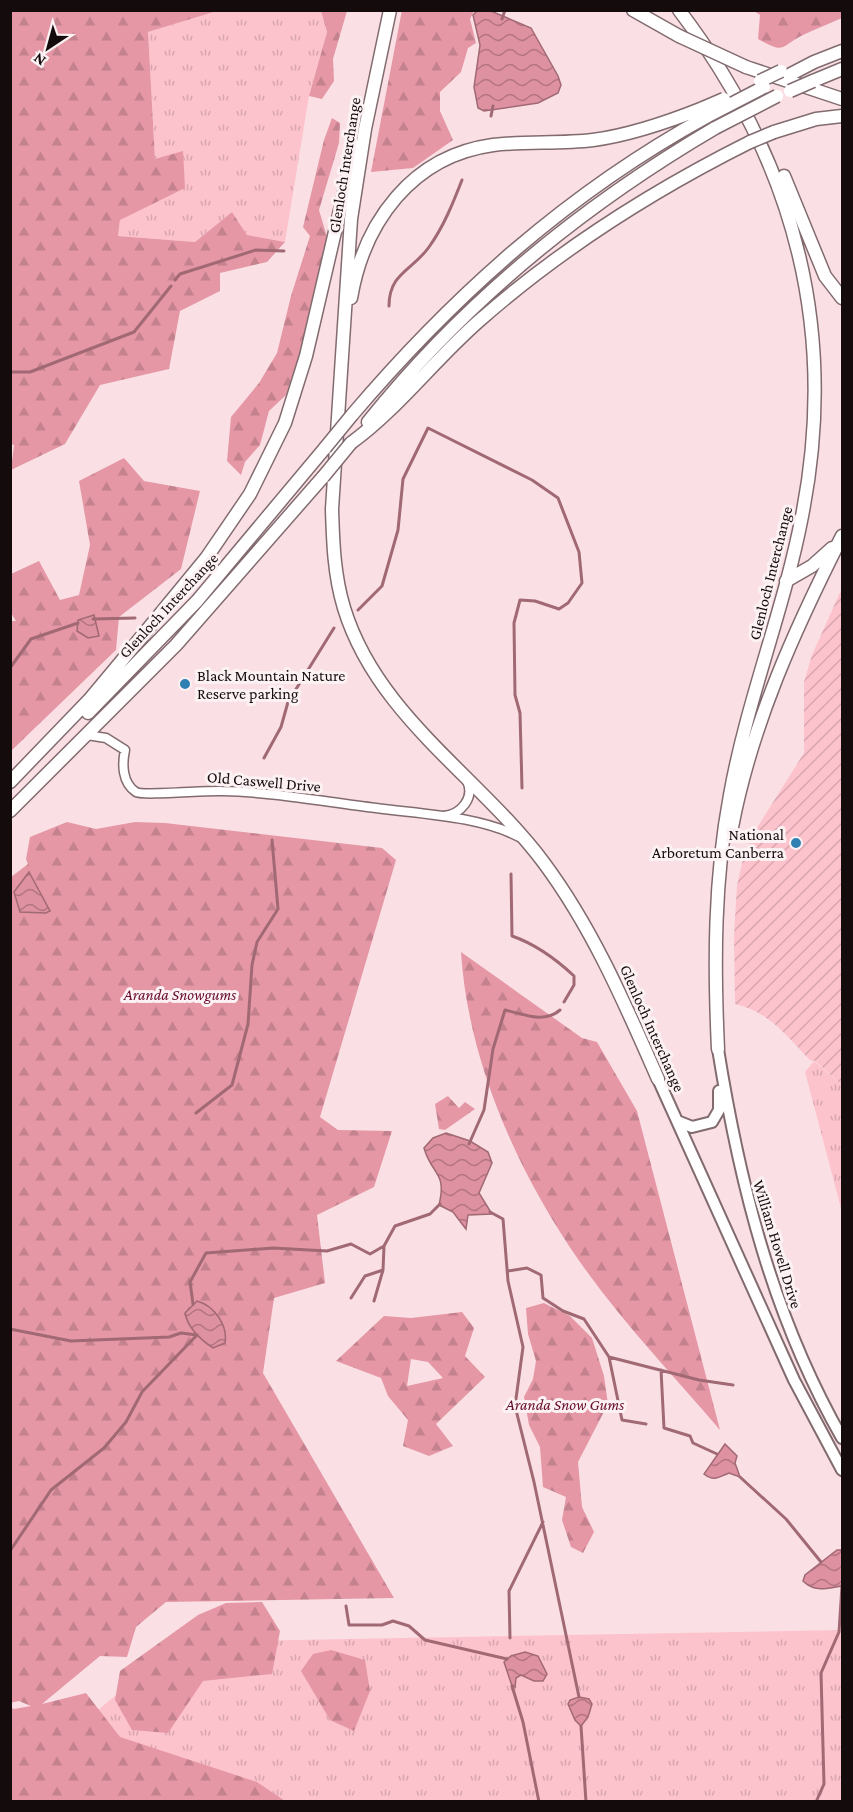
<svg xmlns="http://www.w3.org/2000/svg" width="853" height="1812" viewBox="0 0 853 1812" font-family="'Crimson Pro',serif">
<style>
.grass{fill:url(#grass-tufts)}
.forest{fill:url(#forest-firs);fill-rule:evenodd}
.garden{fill:url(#garden-furrows)}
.water{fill:url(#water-waves);stroke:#a16974;stroke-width:1.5}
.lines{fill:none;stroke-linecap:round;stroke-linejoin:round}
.stream{stroke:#a16974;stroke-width:3}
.minor-casing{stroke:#826b6f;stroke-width:11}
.major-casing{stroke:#826b6f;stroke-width:14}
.highway-casing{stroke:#826b6f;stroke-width:15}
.minor{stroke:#fff;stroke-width:8}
.major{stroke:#fff;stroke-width:10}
.highway{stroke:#fff;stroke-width:12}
.highway-bridge-casing{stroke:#826b6f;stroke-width:15;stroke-linecap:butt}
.highway-bridge{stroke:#fff;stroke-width:12}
.poi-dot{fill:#2d80b1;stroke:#fcf1f3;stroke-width:2}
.labels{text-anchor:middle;stroke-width:6;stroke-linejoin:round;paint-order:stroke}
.street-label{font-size:16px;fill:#140b0d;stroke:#fcf1f3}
.poi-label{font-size:16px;fill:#140b0d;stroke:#fcf1f3;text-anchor:start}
.park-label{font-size:16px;font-style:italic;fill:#680c2d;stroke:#fcf1f3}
</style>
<defs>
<pattern id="grass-tufts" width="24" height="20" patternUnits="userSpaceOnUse" patternTransform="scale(1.5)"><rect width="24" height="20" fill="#fdc3cd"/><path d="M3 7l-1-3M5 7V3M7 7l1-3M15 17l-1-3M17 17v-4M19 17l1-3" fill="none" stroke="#d8a6af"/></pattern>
<pattern id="forest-firs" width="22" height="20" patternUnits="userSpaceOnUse" patternTransform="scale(1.5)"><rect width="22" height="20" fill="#e597a6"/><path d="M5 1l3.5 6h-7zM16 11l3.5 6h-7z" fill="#c4818e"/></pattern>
<pattern id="garden-furrows" width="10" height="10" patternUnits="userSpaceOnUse" patternTransform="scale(1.5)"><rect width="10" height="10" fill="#fdc3cd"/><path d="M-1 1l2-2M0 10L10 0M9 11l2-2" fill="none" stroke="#d8a6af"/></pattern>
<pattern id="water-waves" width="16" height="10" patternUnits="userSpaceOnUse" patternTransform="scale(1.5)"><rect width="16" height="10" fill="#de91a0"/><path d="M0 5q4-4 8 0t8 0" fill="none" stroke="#b37581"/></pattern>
</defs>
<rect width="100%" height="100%" fill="#fae0e4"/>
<path class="grass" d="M217 11H321L327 32 309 96 285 242 247 235 232 212 195 242 118 236 120 220 155 160 148 32Z
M814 1061 842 1085V1212L805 1072Z
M842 1630V1801H273L81 1724 180 1642Z"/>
<path class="forest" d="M11 10 217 11 148 32 155 159 183 151 185 188 120 220 118 236 195 242 232 212 247 235 285 242 267 262 220 273V291L180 311 169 369 100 385 65 444 11 470 14 445 10 444Z
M402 10 474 11 470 19 476 43 468 48 461 72 440 92V111L453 140 413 168 371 172Z
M321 11H347L333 59 334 81 322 99 309 96 327 32Z
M754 11H842V18C830 23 816 29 803 35 780 46 787 55 758 39L760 15Z
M332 118 340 123 339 143 319 210 327 237 298 359 286 395 269 411 260 445 245 462 241 475 227 461 231 417 259 383 277 353 291 296 310 236 303 227 324 140Z
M124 458 144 481 200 491 181 569 119 617 116 650 11 751 10 621H16L11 613V574L39 561 60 600 79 595 90 545 79 481Z
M67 822 96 829 135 822 165 823 382 848 396 860 320 1117 338 1130 392 1131 374 1187 317 1215 325 1283 274 1298 263 1373 394 1598 166 1602 136 1627 127 1657 100 1656 42 1704 86 1693 120 1737 257 1782 285 1801H11L10 1707 14 1709 31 1706 19 1701 10 1703 11 877 28 864 26 859 30 837Z
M461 952 582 1038 597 1042 637 1111 720 1430C673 1375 622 1322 580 1262 518 1173 468 1062 461 952Z
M448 1096 459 1108 465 1102 475 1109 445 1130 439 1129 435 1104Z
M544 1303 570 1316 592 1338 604 1376 608 1404 578 1462 582 1507 594 1532 583 1553 571 1547 562 1520 566 1497 543 1487 540 1447 529 1425 524 1397 533 1379 536 1361 528 1334 526 1308Z
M462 1312 474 1328 465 1356 485 1377 436 1424 453 1446 429 1456 403 1446 408 1420 388 1396 381 1378 336 1361 384 1316 411 1318ZM411 1359 428 1362 443 1378 407 1386Z
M262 1602 280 1631 272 1674 203 1681 168 1733 132 1730 115 1700 120 1671 198 1615 226 1603Z
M331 1650 365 1660 370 1691 354 1731 330 1720 301 1671 313 1654Z"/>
<path class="garden" d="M842 588V1085L815 1061 810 1060C786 1036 770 1012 735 1004L734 935 737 885 744 855 755 831 804 753V682L812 655Z"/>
<path class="water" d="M477 11H491L531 28 558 76 561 85 558 93 538 103 484 111 478 108 474 87 480 45 473 15Z
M94 615 99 636 88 638 77 631 78 620Z
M29 872 50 911 46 913 20 912 14 892Z
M446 1133 470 1141 488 1152 492 1163 479 1193 492 1214 468 1215 466 1229 453 1212 439 1205C447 1171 432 1176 424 1148L433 1138Z
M197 1301C215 1306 228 1326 225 1343L213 1348C201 1340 188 1328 185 1313Z
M725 1444 737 1456 735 1463 740 1477 729 1473C719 1477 714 1482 704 1474Z
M837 1550H842V1586C827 1588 815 1593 803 1581L805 1575Z
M525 1652 538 1656 547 1674 543 1681H534L521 1675 516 1678 515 1687 512 1686 504 1662 511 1656Z
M579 1697 589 1699 592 1704 588 1717 581 1726 575 1720 568 1704 570 1700Z"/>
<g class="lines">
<path class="stream" d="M502 19 505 10
M491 116 493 106
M175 280 180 274 256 250 284 251
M389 306C389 273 412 271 429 247 444 226 453 203 462 180
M10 372H30L134 332 171 286
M358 610 382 586 398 530 403 479 428 428 532 480 558 498 579 552 582 583 568 603 559 609 535 601 520 600 514 623 515 695 520 713 522 788
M93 619 135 618
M10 668 31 639 78 623
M264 758 281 727 288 702 334 628
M511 874 512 936C535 944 557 960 574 976V985L564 1002
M196 1113 232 1085 248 1024 252 965 257 942 278 909 272 840
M469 1144 484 1110 493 1049 505 1010C523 1014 544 1024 560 1010
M490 1212 503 1219 508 1281 523 1347 515 1406 534 1482 579 1697
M508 1271 527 1268 541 1275 543 1298 563 1311 584 1319 609 1357 699 1380 733 1385
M351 1298 365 1276 383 1270
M374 1301 383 1270 384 1246
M193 1304 190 1282 206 1253 273 1248 327 1251 351 1244 370 1254 384 1246 395 1226 430 1214 440 1204
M10 1329 71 1341 169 1337 181 1333 197 1335
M609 1357 622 1420 646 1424
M661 1370 664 1428 690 1436 693 1443 717 1454
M740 1477 786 1519 821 1562
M10 1551 51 1490 104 1448 126 1422 142 1392 197 1335
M346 1606 349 1625H382L393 1621 409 1626 425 1640 507 1659
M510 1638 509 1591 543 1522
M512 1686 523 1722 539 1802
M581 1726 586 1802
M816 1802 824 1784 821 1673 839 1632 842 1586"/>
<g class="minor-casing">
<path id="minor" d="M87 735 106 738 125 750C122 764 122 783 136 792 142 796 208 790 222 791 273 792 325 802 376 808 420 814 480 816 519 837
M444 816C461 814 475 798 467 781"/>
</g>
<g class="major-casing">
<path id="major" d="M718 1049C740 1186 773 1317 842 1438
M658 1079 794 1380 842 1470
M677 1121 692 1127 712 1122 719 1110V1091"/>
</g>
<g class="highway-casing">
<path id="highway" d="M390 10 365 129 351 219 332 509C333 542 334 575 344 608 377 716 479 776 544 863 593 929 625 1004 658 1079
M633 10 679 36
M679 10C794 161 839 329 802 516 784 610 747 700 730 795 714 880 714 963 718 1049
M746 67 842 99
M791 74 814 62 842 51
M813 81 842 69
M774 132 816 119 842 116
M784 176 825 276 842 298
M351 298C364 222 412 156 493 145 526 141 560 144 593 140 631 135 668 122 703 108
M352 415C454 295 569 192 708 116
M368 422C465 301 582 206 715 128
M351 443C398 409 435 359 480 320 562 248 652 191 750 142
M786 581 812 566 832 548
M88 713 197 601 325 448
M10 782 89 700 119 664 207 557 250 494 285 423 306 356 355 146
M10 811 176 645 323 477
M732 827C752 723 795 629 842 536"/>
</g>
<use href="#minor" class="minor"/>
<use href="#major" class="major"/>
<use href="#highway" class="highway"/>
<g class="highway-bridge-casing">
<path id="highway-bridge" d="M679 36 746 67
M760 81 781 71
M790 91 813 81
M703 108 724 99
M708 116 764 87
M715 128 777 96
M750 142 774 132
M325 448 352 415
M323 477 351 443"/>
</g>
<use href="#highway-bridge" class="highway-bridge"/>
</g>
<g class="poi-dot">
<circle cx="185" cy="684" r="6"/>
<circle cx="796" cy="843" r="6"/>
</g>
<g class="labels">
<g class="street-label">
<text transform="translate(344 165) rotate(-81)" y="6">Glenloch Interchange</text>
<text transform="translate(770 573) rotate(-76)" y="6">Glenloch Interchange</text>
<text transform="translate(168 605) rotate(-47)" y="6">Glenloch Interchange</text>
<text transform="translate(264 781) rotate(5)" y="6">Old Caswell Drive</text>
<text transform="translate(653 1028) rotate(66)" y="6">Glenloch Interchange</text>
<text transform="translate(778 1244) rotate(73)" y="6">William Hovell Drive</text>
</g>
<g class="poi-label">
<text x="197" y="681">Black Mountain Nature<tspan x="197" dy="18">Reserve parking</tspan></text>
<text x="784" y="840" text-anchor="end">National<tspan x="784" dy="18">Arboretum Canberra</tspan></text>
</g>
<g class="park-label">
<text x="180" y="1000">Aranda Snowgums</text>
<text x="565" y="1410">Aranda Snow Gums</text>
</g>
</g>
<rect width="853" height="1812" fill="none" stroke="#140b0d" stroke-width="24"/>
<g transform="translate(48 48) rotate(216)" stroke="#fcf1f3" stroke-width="4.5" paint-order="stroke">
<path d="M0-4.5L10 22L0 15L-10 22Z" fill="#140b0d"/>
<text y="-9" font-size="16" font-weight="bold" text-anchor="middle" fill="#140b0d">N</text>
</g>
</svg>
